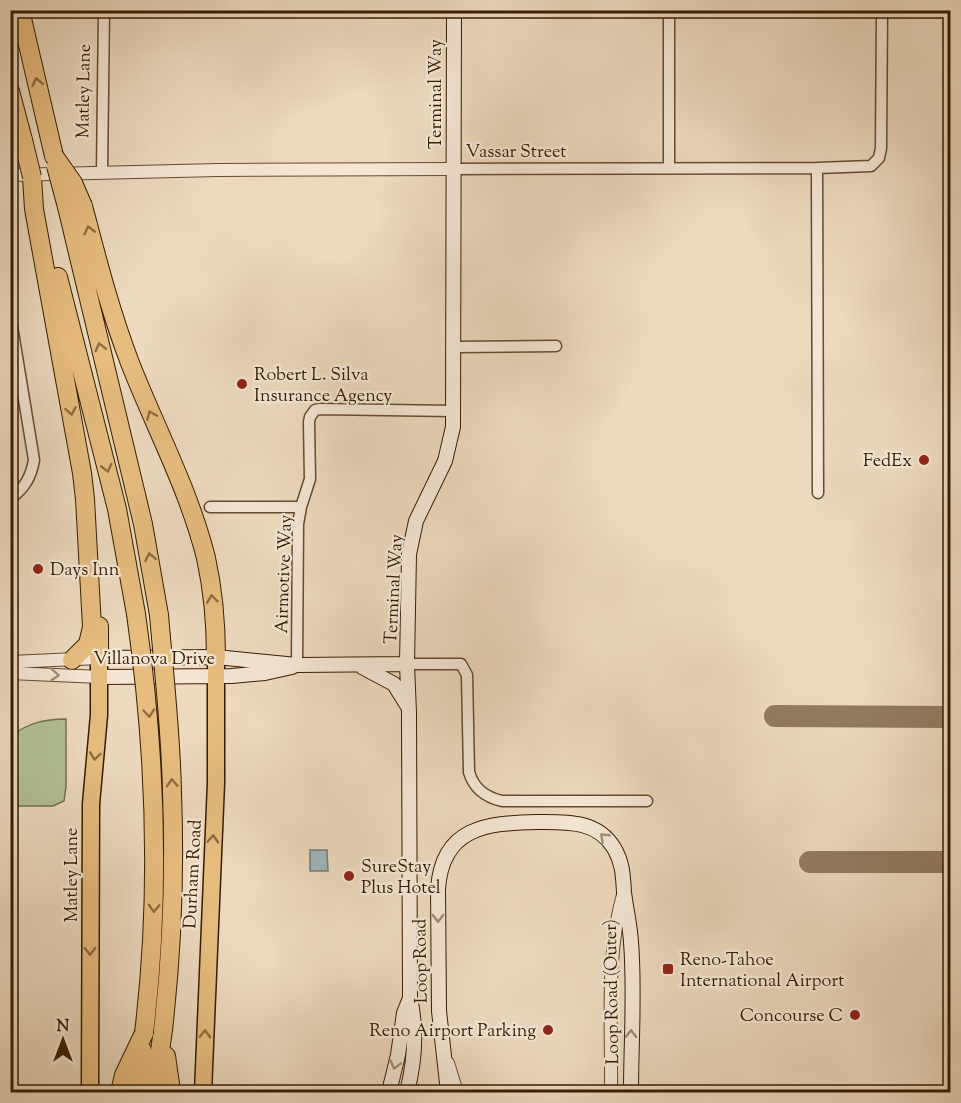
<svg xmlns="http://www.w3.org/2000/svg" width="961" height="1103" viewBox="0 0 961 1103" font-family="'Sorts Mill Goudy',serif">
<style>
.pitch{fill:#b2c096;stroke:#756e4c;stroke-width:1.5}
.water{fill:#9fb7bd;stroke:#767972;stroke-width:1.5}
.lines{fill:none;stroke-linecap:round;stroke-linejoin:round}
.taxiway{stroke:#927a60;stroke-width:22}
.minor-casing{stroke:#654b30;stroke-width:13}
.tertiary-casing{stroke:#654b30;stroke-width:14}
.secondary-casing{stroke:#381c01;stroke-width:16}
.primary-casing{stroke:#381c01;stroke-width:19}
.motorway-casing{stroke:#381c01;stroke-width:20}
.minor{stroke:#f3e6d5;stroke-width:10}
.tertiary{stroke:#f3e6d5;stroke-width:12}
.secondary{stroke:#f3e6d5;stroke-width:14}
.primary{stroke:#e6bc7f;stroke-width:16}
.motorway{stroke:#e6bc7f;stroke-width:18}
.motorway-bridge-casing{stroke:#381c01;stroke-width:20;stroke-linecap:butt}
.motorway-bridge{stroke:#e6bc7f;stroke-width:18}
.oneway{stroke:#8f6c40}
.oneway2{stroke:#9f8b76}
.poi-dot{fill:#8f2418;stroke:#f3e6d5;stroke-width:2}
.labels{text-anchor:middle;stroke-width:4.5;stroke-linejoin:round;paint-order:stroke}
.street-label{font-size:18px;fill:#381c01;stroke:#f3e6d5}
.poi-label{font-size:18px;fill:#381c01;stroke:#f3e6d5;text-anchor:start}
</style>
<rect width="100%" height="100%" fill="#ecd9be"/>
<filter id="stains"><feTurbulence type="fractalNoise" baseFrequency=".00333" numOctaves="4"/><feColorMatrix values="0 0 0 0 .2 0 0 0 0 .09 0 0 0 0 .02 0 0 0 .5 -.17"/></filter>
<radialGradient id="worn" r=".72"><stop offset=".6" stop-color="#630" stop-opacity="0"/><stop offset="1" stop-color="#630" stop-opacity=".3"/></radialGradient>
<path class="pitch" d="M66 719V787L64 801 53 806H11V736C28 723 45 719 66 719Z"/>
<path class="water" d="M310 850H327L328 871H310Z"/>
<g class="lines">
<path class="taxiway" d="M775 716 950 717
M810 862H950"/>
<g class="minor-casing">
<path id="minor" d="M669 168V10
M817 168 818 493
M453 169 817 168 871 166 879 158 881 148 882 10
M102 172 104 10
M10 314 34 460C31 477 25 488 10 499
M453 347 556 346
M210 507H301
M407 664H461L467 675 469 772C474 789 485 797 502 801H647
M297 665 298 524 301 507 310 479 309 422 310 417 315 410 320 409 453 411"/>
</g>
<g class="tertiary-casing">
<path id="tertiary" d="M10 175 218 170 453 169
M10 662 99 658
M10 673 100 677
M448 1063 457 1092
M611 1092C612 1026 605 955 624 891"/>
</g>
<g class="secondary-casing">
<path id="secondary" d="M99 658 216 657 297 665 407 664
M362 667 394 684 407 705
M100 677 232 676 265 673 292 667
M389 1092 398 1055 404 1013 410 998
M407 1092C415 1061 417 1030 410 998L409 713 407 664 409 554 416 521 445 461 453 427 454 10
M448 1092 439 1011 438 889C442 827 487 823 537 822 566 822 597 820 614 848 623 863 623 877 624 892 626 909 630 925 631 942 635 992 631 1043 631 1092"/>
</g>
<g class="primary-casing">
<path id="primary" d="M90 1092 91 804 99 715V658
M203 1092 216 783V657"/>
</g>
<g class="motorway-casing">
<path id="motorway" d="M20 10 54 156
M10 91 23 140
M32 177 34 209 82 473 85 499 92 627 88 644 72 660
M83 206C97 259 110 311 130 363 155 427 189 490 206 558 213 590 216 624 216 657
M67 207 143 524 159 615
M58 277 117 509 136 614
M99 626V658
M166 1056 170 1084 169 1092
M120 1092 124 1075 144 1033
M136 1092 142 1050
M154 1092 163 1030"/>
</g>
<use href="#minor" class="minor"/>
<use href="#tertiary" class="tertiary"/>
<use href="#secondary" class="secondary"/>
<use href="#primary" class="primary"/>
<use href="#motorway" class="motorway"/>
<g class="motorway-bridge-casing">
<path id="motorway-bridge" d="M23 140 32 177
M54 156 73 183 83 206
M56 166 67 207
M136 614C156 754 161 892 144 1033
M159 615C164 674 171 733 172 793 175 872 172 951 163 1030"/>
</g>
<use href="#motorway-bridge" class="motorway-bridge"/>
</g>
<defs><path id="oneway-chevron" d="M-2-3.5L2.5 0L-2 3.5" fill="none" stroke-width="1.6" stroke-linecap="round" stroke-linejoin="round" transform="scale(1.5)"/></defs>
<g class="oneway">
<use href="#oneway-chevron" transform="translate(37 82) rotate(-103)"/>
<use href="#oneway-chevron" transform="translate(89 230) rotate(-104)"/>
<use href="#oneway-chevron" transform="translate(100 347) rotate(-104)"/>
<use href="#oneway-chevron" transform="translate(71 411) rotate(80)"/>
<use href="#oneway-chevron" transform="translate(151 415) rotate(-113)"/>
<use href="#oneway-chevron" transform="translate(107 468) rotate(76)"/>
<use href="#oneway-chevron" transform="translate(150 557) rotate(-101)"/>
<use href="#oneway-chevron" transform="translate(212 599) rotate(-97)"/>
<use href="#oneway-chevron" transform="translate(149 713) rotate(85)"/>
<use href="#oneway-chevron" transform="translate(95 756) rotate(98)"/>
<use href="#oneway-chevron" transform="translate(172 783) rotate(-93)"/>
<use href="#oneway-chevron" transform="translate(213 839) rotate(-87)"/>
<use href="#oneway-chevron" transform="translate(154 908) rotate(92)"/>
<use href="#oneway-chevron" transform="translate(90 951) rotate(90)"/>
<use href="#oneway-chevron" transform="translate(205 1034) rotate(-88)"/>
</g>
<g class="oneway2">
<use href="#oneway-chevron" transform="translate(55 675) rotate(3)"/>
<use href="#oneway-chevron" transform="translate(604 837) rotate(-137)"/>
<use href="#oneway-chevron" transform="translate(438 918) rotate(90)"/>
<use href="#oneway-chevron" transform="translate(631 1034) rotate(-90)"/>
<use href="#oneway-chevron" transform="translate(395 1065) rotate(104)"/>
</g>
<g class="poi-dot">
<circle cx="242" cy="384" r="6"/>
<circle cx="924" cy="460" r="6"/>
<circle cx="38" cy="569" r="6"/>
<circle cx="349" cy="876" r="6"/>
<rect x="662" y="963" width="12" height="12" rx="3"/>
<circle cx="855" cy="1015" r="6"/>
<circle cx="548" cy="1030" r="6"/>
</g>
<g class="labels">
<g class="street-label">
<text transform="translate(83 91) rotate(-89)" y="6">Matley Lane</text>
<text transform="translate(435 94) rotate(-90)" y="6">Terminal Way</text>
<text x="516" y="157">Vassar Street</text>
<text transform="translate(283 574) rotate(-88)" y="6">Airmotive Way</text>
<text transform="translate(393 589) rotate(-87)" y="6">Terminal Way</text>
<text x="154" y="664">Villanova Drive</text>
<text transform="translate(192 874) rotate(-87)" y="6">Durham Road</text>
<text transform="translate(71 875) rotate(-90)" y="6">Matley Lane</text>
<text transform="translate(420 961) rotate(-91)" y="6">Loop Road</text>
<text transform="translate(611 992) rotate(-91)" y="6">Loop Road (Outer)</text>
</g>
<g class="poi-label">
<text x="254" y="380">Robert L. Silva<tspan x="254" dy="21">Insurance Agency</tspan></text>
<text x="912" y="466" text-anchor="end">FedEx</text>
<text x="50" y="575">Days Inn</text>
<text x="361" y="872">SureStay<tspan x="361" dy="21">Plus Hotel</tspan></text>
<text x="680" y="965">Reno-Tahoe<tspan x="680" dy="21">International Airport</tspan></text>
<text x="843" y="1021" text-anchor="end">Concourse C</text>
<text x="536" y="1036" text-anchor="end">Reno Airport Parking</text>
</g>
</g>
<rect width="961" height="1103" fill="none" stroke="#ecd9be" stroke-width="36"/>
<rect x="12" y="12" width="937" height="1079" fill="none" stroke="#381c01" stroke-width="3"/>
<rect x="18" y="18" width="925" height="1067" fill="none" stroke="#381c01" stroke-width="1.5"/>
<g transform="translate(63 1040)" stroke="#f3e6d5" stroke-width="4.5" paint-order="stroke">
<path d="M0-4.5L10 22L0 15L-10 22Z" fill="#381c01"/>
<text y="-9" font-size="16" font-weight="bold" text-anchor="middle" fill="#381c01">N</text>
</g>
<rect width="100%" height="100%" filter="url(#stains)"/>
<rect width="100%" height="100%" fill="url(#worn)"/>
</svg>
